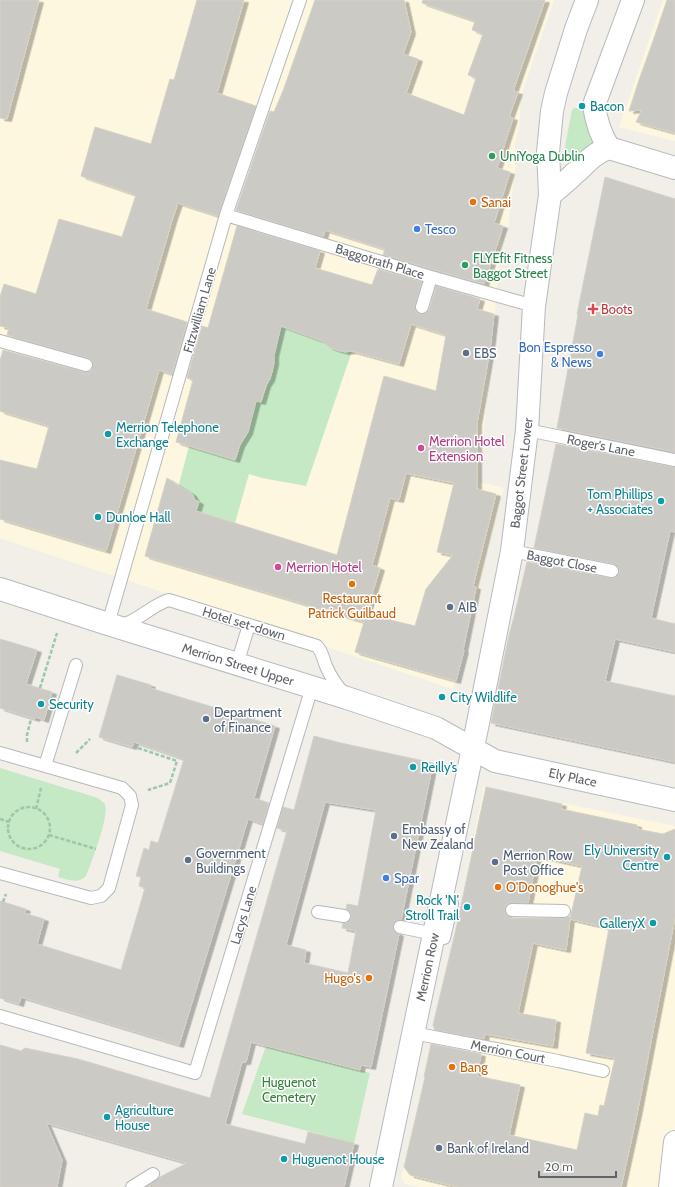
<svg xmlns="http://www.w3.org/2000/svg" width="675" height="1187" viewBox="0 0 675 1187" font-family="Cabin,sans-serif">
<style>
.commercial{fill:#fef7e0}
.green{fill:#c5e8c5}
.building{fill:#cccac5;stroke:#d6d1c6;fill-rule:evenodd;filter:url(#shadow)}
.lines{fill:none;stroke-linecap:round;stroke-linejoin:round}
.lane-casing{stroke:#b5b8bc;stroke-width:14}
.secondary-casing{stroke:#b6babf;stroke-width:24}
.path{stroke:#9cc7a9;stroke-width:2.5;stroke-dasharray:4 2;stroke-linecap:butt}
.lane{stroke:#fff;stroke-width:12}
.secondary{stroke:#fff;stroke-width:22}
.culture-dot{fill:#0f9aa8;stroke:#fff;stroke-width:1.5}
.leisure-dot{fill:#2e9e5b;stroke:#fff;stroke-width:1.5}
.food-dot{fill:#e8710a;stroke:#fff;stroke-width:1.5}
.shop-dot{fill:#3f7fe0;stroke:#fff;stroke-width:1.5}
.health-dot{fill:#e0444e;stroke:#fff;stroke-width:1.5}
.service-dot{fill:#5c6f8a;stroke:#fff;stroke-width:1.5}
.hotel-dot{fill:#d1479c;stroke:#fff;stroke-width:1.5}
.labels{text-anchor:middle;stroke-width:3;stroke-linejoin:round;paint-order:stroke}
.culture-label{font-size:13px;fill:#0d838f;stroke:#fff;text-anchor:start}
.leisure-label{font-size:13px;fill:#27864d;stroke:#fff;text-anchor:start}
.food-label{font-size:13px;fill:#c56008;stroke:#fff;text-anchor:start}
.shop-label{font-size:13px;fill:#366cbe;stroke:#fff;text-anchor:start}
.street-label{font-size:13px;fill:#5f6368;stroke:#fff}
.health-label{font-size:13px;fill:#be3a42;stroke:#fff;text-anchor:start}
.service-label{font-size:13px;fill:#4e5e75;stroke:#fff;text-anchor:start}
.hotel-label{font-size:13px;fill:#b23c85;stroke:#fff;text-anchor:start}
.park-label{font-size:13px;fill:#348238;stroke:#fff}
</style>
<defs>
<filter id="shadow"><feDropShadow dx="4.5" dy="2.5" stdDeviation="0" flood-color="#0004"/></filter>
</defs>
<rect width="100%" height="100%" fill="#f1efe8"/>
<path class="commercial" d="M0 0H554L525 84 520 102V121L515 145 516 162 508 227 503 226 479 482 504 488 453 689 0 538Z
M663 0H675V141L619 127Z
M484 787 675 826V1187H419L405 1184 401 1178 435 1030 433 1025 456 929Z"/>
<path class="green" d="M574 108 587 109 594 141V145C585 151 577 161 566 158L564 152 572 110Z
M281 326 322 341 329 347 337 350 345 352 352 351 306 486 262 478 249 474 235 523 196 511 198 502 195 500 192 494 178 488 189 446 236 460 240 445 248 432 254 400 261 402 273 371 274 355Z
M0 768 98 798 105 804C109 817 92 861 86 876 78 884 69 880 58 877L60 869 0 851Z
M266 1046 370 1073 354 1143 242 1114Z"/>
<path class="building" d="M0 0H39L7 119 0 118Z
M197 0H244L217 93 256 106 218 216 178 203 173 217 146 309 187 322 172 374 159 370 106 551 0 519V460L37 469 49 426 0 411V361L3 350 84 372 91 371 93 364 92 360 88 358 7 335 9 328 0 326V297L4 284 36 294 59 219 122 237 136 195 81 176 95 127 151 144 170 79 174 80Z
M315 0H404L411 32 403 54 418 59 406 93 464 115 476 78 468 75 483 34 472 30 475 21 422 3 423 0H545L513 91 518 92 509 117 513 118 497 168 510 172 494 223 503 226 484 284 383 255 385 249 325 230 323 237 236 210 270 111 274 112 283 91Z
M667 0H675V133L636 122 642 110 629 111 639 80 653 41Z
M605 177 675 199V452L557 428 578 315 577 314Z
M237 226 320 251 315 268 372 285 378 269 422 282 415 305 416 312 419 314H424L429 310 436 286 480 299 477 309 494 314 490 349 477 423V489L496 494 473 586 476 587 463 650H464L456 681 355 652 364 622 145 556 167 478 192 494 195 500 199 502 196 511 337 555 384 376 436 391 446 335 411 324 399 364 352 351 345 352 337 350 329 347 322 341 281 326 274 355V363L270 379 266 385 261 402 256 401 248 432 240 445 235 460 176 442 193 380 187 378 202 326 208 328ZM406 473 454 483 437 552 453 555 426 589 415 626 366 614 380 568 372 565 390 498 399 500Z
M556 444 675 467V532L670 531 651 618 675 624V652L615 639 605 681 675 696V762L491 723 509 635 514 617 527 562 611 578H615L619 573V568L613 564 534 548Z
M0 639 37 650 26 684 52 692 44 720 36 717 35 719 0 708Z
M117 675 151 685 150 688 275 726 254 798 269 803 263 824 248 819 179 1045 21 997 19 1004 0 998V901L26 909 24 913 44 919 37 944 121 970 145 888 139 886 141 877 136 876 144 848 149 850 151 841 158 843 184 759 134 742 132 747 99 737Z
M314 736 341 743 433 763 401 920H397L393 925V930L399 934 398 939 371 1067 361 1065 360 1070 251 1042 246 1062H242L225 1124 305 1144 308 1132 354 1143 344 1187H146L160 1177 187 1163 46 1123 62 1160 57 1187H0V1045L21 1051 25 1048 78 1059 210 1098 287 831 277 828 283 807 294 810ZM325 802 376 810 358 906 347 904 346 909 351 913V918L347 923H343L342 928 356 931 348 973 304 963 306 950 286 945Z
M486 787 562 804 561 809 637 825V829L663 834 675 829V917L637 1114 621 1187H458L410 1175 404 1167 425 1077H424L431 1044 481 1054 477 1076 520 1085 509 1135 577 1150 585 1113 598 1116 600 1105 604 1106 610 1080 615 1058 586 1053 609 928 570 919 566 950 533 943 518 1013 556 1020 553 1046 485 1034 484 1039 435 1030 433 1025 456 929ZM537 856 582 866 570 919 571 917H568L564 918H512L508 916 505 913V906L509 903H528Z"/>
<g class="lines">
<g class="lane-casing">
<path id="lane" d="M226 215 431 277 534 306
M422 307 431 277
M0 341 86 365
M527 430 675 460
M512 551 612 571
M108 624 226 215 300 0
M119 626C138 622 151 605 169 600L317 646C323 653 323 659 326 666 331 678 337 686 345 695
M237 664 249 625
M0 753 122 788 130 796 132 805 109 888 101 896 91 898 0 873
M45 766 76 665
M512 910 564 911
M318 912 344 916
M400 927 434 934
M440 938H444L452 904 441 899
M0 1016 195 1073 312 687
M413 1033 558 1061 603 1071
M132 1187 153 1174"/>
</g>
<g class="secondary-casing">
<path id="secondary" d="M609 148C600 134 596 121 594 105L633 0
M609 148 675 168
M550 195C558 188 567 181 574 174 586 164 593 153 609 148
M0 589 108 624 347 698 436 728 495 761 675 800
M381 1187 473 748 512 551 527 430 534 306 550 195 548 152 552 111 556 93 576 29 587 0
M670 1187 675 1142"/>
</g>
<path class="path" d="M40 688 57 633
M253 719 257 708
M27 742V735L31 719
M138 748 177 761 170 783 148 790
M76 753 90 739
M8 828a21 21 0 1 1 42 0a21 21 0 1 1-42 0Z
M36 809 41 788
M0 819 9 822
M49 835 96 849
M3 902 6 894"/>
<use href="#lane" class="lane"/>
<use href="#secondary" class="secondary"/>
</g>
<g class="culture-dot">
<circle cx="582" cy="106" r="4"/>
<circle cx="108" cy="434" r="4"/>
<circle cx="661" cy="501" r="4"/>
<circle cx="98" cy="517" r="4"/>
<circle cx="442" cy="697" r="4"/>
<circle cx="41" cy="704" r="4"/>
<circle cx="413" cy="767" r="4"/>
<circle cx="667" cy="857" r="4"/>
<circle cx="467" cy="907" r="4"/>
<circle cx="653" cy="923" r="4"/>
<circle cx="107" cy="1117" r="4"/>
<circle cx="284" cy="1159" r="4"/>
</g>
<g class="leisure-dot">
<circle cx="492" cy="156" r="4"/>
<circle cx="465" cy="265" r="4"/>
</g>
<g class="food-dot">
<circle cx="473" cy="202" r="4"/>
<circle cx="352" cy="584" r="4"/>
<circle cx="498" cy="887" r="4"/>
<circle cx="369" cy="978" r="4"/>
<circle cx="452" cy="1067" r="4"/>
</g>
<g class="shop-dot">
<circle cx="417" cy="229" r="4"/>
<circle cx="600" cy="354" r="4"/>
<circle cx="386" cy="878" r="4"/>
</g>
<path class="health-dot" d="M591 303h4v4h4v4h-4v4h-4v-4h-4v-4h4z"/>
<g class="service-dot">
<circle cx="466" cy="353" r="4"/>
<circle cx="450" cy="607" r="4"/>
<circle cx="206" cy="719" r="4"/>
<circle cx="394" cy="836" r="4"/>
<circle cx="188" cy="860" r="4"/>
<circle cx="495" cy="862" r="4"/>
<circle cx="439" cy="1148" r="4"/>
</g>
<g class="hotel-dot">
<circle cx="421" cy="448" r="4"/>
<circle cx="278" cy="567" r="4"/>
</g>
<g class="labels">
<g class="culture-label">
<text x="590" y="111">Bacon</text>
<text x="116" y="432">Merrion Telephone<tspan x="116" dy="15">Exchange</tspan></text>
<text x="653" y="499" text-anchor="end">Tom Phillips<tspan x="653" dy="15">+ Associates</tspan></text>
<text x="106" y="522">Dunloe Hall</text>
<text x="450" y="702">City Wildlife</text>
<text x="49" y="709">Security</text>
<text x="421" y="772">Reilly’s</text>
<text x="659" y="855" text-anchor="end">Ely University<tspan x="659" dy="15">Centre</tspan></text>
<text x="459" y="905" text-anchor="end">Rock 'N'<tspan x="459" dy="15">Stroll Trail</tspan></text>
<text x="645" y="928" text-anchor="end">GalleryX</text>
<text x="115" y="1115">Agriculture<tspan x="115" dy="15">House</tspan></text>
<text x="292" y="1164">Huguenot House</text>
</g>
<g class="leisure-label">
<text x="500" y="161">UniYoga Dublin</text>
<text x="473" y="263">FLYEfit Fitness<tspan x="473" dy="15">Baggot Street</tspan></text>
</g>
<g class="food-label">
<text x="481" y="207">Sanai</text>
<text x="352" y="603" text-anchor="middle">Restaurant<tspan x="352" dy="15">Patrick Guilbaud</tspan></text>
<text x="506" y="892">O'Donoghue's</text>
<text x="361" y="983" text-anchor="end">Hugo's</text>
<text x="460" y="1072">Bang</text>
</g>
<g class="shop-label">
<text x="425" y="234">Tesco</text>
<text x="592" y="352" text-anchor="end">Bon Espresso<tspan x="592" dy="15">&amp; News</tspan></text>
<text x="394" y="883">Spar</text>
</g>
<g class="street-label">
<text transform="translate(380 261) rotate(17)" y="5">Baggotrath Place</text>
<text transform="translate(199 310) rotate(-74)" y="5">Fitzwilliam Lane</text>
<text transform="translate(601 445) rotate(11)" y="5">Roger's Lane</text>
<text transform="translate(521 473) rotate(-83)" y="5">Baggot Street Lower</text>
<text transform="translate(562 561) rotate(11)" y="5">Baggot Close</text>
<text transform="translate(244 623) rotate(17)" y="5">Hotel set-down</text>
<text transform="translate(238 664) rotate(17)" y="5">Merrion Street Upper</text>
<text transform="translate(573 777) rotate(12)" y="5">Ely Place</text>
<text transform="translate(243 915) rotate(-73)" y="5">Lacys Lane</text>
<text transform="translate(427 967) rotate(-78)" y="5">Merrion Row</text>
<text transform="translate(508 1051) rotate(11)" y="5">Merrion Court</text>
</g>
<g class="health-label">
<text x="601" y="314">Boots</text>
</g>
<g class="service-label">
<text x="474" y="358">EBS</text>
<text x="458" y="612">AIB</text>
<text x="214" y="717">Department<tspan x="214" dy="15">of Finance</tspan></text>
<text x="402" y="834">Embassy of<tspan x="402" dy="15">New Zealand</tspan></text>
<text x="196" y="858">Government<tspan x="196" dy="15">Buildings</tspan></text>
<text x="503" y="860">Merrion Row<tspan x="503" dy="15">Post Office</tspan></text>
<text x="447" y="1153">Bank of Ireland</text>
</g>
<g class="hotel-label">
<text x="429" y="446">Merrion Hotel<tspan x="429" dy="15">Extension</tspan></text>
<text x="286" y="572">Merrion Hotel</text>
</g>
<g class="park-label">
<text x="289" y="1087">Huguenot<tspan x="289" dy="15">Cemetery</tspan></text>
</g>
</g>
<path d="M539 1171v6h77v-6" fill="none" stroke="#5f6368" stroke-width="2"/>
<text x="545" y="1171" font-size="12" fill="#5f6368" stroke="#ffffff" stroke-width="3" paint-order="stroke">20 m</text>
</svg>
